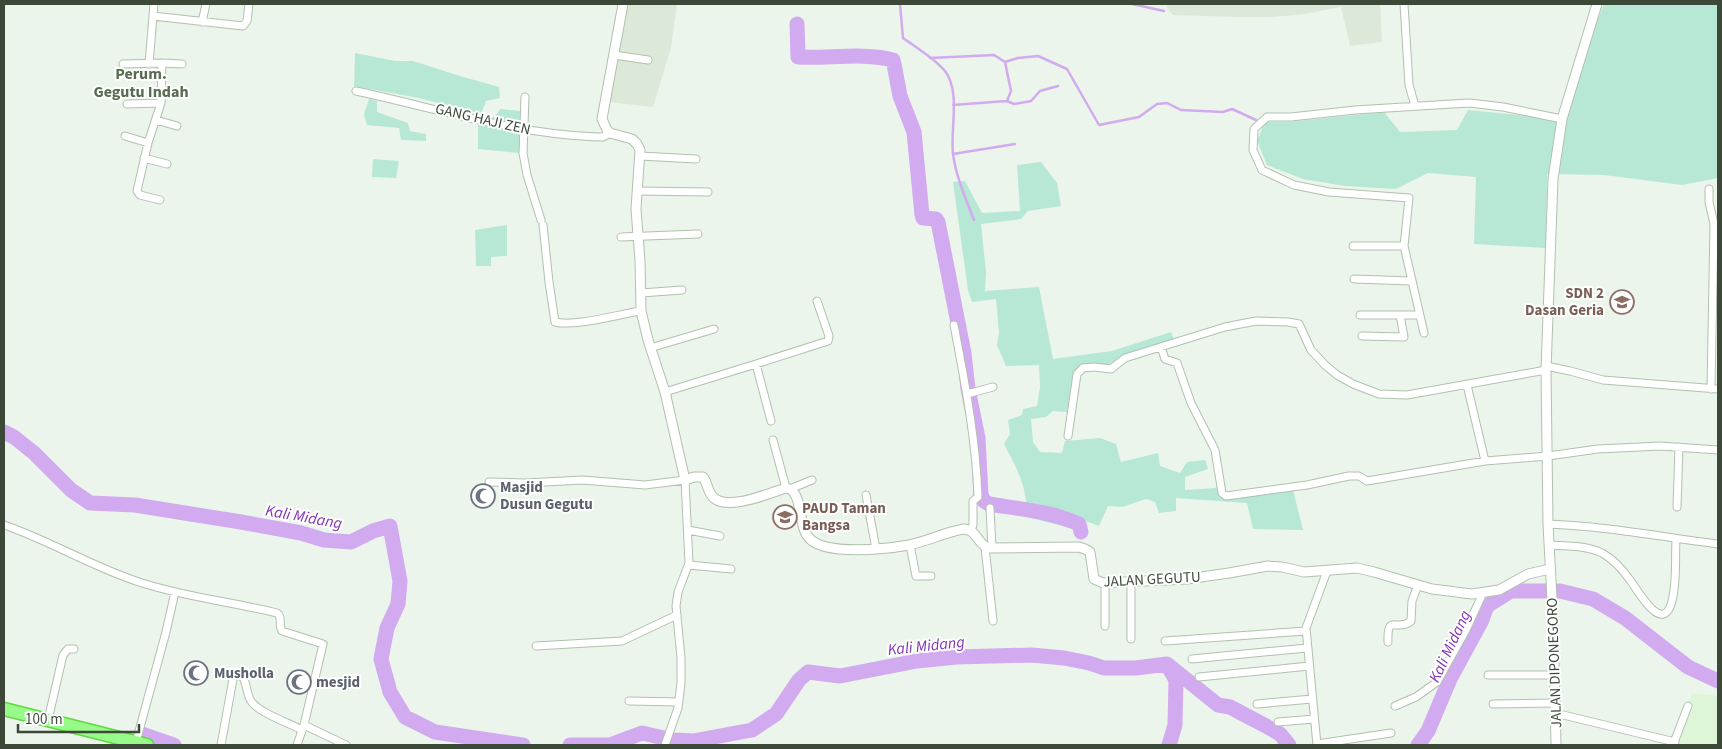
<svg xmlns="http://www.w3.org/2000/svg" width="1722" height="749" viewBox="0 0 1722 749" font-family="'Source Sans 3',sans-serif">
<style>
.residential{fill:#dce9d9}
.commercial{fill:#dff5d8}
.green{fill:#b6e8d5}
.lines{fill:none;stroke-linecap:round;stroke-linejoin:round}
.stream{stroke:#d2aaef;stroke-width:2.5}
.river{stroke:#d2aaef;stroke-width:15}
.minor-casing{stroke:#b1c1ae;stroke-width:9}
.tertiary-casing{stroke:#b1c1ae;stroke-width:11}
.trunk-casing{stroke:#5ed941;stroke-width:15}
.minor{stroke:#fff;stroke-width:7}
.tertiary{stroke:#fff;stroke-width:9}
.trunk{stroke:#98fa88;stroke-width:12}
.labels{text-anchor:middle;stroke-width:4;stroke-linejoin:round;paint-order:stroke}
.street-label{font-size:15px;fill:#3c4939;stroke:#fff}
.education-label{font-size:15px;font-weight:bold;fill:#785e54;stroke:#fff;text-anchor:end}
.worship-label{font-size:15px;font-weight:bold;fill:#5b616d;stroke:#fff;text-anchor:start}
.neighbourhood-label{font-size:16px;font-weight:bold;fill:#576c50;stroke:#fff}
.water-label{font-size:16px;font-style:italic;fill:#8034b3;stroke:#fff}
</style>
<rect width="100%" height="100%" fill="#ecf5eb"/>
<path class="residential" d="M626 4H677L671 48 653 107 609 102Z
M1166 4H1380L1382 42 1350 46 1341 7 1305 14 1274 17H1237L1173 15 1167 8Z"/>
<path class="commercial" d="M1692 693 1718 696V745H1674Z"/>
<path class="green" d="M1604 4H1718V178L1682 185 1604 175 1547 174 1546 248 1474 244 1476 177 1428 173 1396 189 1345 186 1303 179 1267 165 1257 141 1265 122H1288L1384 112 1400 132 1457 130 1468 110 1567 120 1593 31Z
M355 53 395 61H413L460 76 499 87 500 98 486 101 481 114 419 98 354 86Z
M369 99 377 101V112L408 123 410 131 426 134V141L401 140 399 128 367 125 364 114Z
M500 109 520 111 519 153 478 149V123L487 118 495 117Z
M373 159 399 161 396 178 372 177Z
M1041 162 1057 183 1061 206 1028 211 1021 219 981 224 986 272 985 291 1039 287 1053 359 1112 351 1171 332 1174 339 1121 357 1107 365 1082 364 1073 374 1067 412 1053 411 1046 417 1031 419 1033 442 1040 452 1062 453 1065 441 1100 438 1116 444 1121 462 1158 453 1160 466 1180 473 1187 462 1205 460 1208 469 1185 477V490L1216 488 1225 499 1293 490 1303 530 1253 529 1247 503 1176 498V511L1159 513 1155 502 1146 499 1122 507 1108 506 1099 526 1083 520 1070 528 1027 517C1027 486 1018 471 1004 444L1010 434 1008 420 1022 415 1023 409 1037 406 1040 387 1039 365 1006 366 997 345 999 333 996 299 972 302 968 290 953 182 965 181 982 213 1020 211 1017 165Z
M507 225V256L491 257V266H476L475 230Z"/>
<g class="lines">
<path class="stream" d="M900 4 903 38C917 48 934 58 945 71 961 92 950 129 953 154 956 177 966 199 974 220
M1132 4 1164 11
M930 58 994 55 1005 62 1011 91 1007 101
M1005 62 1018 58 1038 56 1067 69 1099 125 1139 117 1157 104 1167 103 1181 110 1223 112 1232 109 1256 120
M953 105 1007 101 1014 104 1031 101 1040 91 1058 86
M953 154 1015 144"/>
<path class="river" d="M797 24 798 57C827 59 864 52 893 60L894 64 900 96 914 132 922 215 923 218 936 219 938 222 964 353 968 389 978 438 981 495 984 501 989 504C1020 509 1050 511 1079 524L1081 532
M4 432 14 437 34 453 71 490 90 503 135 505 241 522 301 533 324 540 351 542 373 531 390 526 400 581 398 604 387 628 381 659 390 692 405 717 435 732 523 745
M1169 668 1176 680 1175 725 1169 745
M142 734 174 745
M570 745H610L642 733 673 740 693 741 752 730 776 714 799 680 808 672 840 676 917 661 956 657 1032 655 1064 658 1089 663 1104 668H1136L1167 664 1218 705 1230 707 1266 726 1280 734 1289 745
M1418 745 1428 731 1450 679 1481 622 1487 606 1511 591H1560L1593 599 1625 618 1688 667 1718 681"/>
<g class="minor-casing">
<path id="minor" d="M1404 4 1409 85 1415 106
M153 16 243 26 247 21 249 4
M202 22 206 4
M614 55 648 60
M162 63 182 64
M123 64 162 63 161 103 127 104
M149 64 154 4
M356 91C436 108 514 134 597 137H603L610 133
M525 97 523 153 527 175 541 220
M156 120 177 126
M125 136 148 143
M640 156 696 159
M144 158 167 164
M1709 189V202L1714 224 1711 389
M637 191 708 192
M160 200 140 195 137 191 148 143 161 103
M543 225 549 282 555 322C576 327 619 314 641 311
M621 237 698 234
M1353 246H1404
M1354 279 1411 281
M641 293 682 290
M1360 315H1419
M954 325C965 383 976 439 978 497L973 501V525L971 530
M1424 333 1404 246 1409 198 1329 192 1294 185 1262 170 1253 150 1254 129 1267 117H1291L1355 110 1452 104 1470 103 1503 107 1562 119
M1362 336 1404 337 1400 315
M1161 347 1165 359 1177 363 1191 403 1215 450 1222 493 1226 496 1307 485 1349 476H1359L1367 481 1485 461 1548 456 1598 449 1660 446 1718 450
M650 348 714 329
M756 364 828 341 829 336 817 301
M1546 366 1570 371 1603 380 1718 389
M1467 385 1485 461
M665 392 756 364 771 421
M967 394 993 387
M1068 436 1077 374 1083 368 1094 367 1111 369 1125 358 1225 327 1256 321 1288 322 1299 324 1311 350 1325 365 1337 375 1353 384 1379 394 1407 395 1546 370
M773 440 786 488
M489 482 526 483 582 480 645 485 685 480 689 563 678 592 676 606 681 658V683L678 708 665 745
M790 489 812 480
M866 495 876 549
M1677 507 1679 447
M990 508 992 548
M1548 524C1606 526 1661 537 1718 544
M4 525C51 541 94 568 142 583 186 597 232 602 277 613 283 617 278 625 282 631L323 644 304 725 297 745
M688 530 720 536
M910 545 916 576H931
M1549 545C1567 546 1585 545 1602 553 1613 559 1623 570 1630 580 1637 589 1663 637 1672 601 1677 581 1675 559 1676 539
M985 547 993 621
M689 565 731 569
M1131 582V639
M1105 626V583
M1165 641 1306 631
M1388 642C1387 612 1397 633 1411 621L1412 601 1418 585
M536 646 622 641 677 615
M1192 659 1307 648
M1488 675H1555
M1199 677 1309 666
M629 701 679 702
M1257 704 1312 699
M1493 704 1555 703
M1395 706 1416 697 1437 682 1466 630 1483 593
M1555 713 1675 742
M48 720 63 655 68 649H74
M1278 722 1314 719
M304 725 346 745
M136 742 166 632 175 592
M1317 744 1391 733
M221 745 233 679 234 675 238 673C248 678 245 692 251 701 259 713 289 723 302 730
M1317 745 1306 628 1327 571
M1673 745 1688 706"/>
</g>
<g class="tertiary-casing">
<path id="tertiary" d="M623 4 602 119 607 130 610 133 632 139 637 144 640 150 636 209 640 261 641 311 648 340 665 392 685 480 694 477H703C708 483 707 492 714 498 729 511 769 493 786 488L790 489C803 497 798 526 809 538 825 556 886 549 909 545 928 541 945 532 964 529 977 530 977 543 988 548L1079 547 1085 549 1090 552 1094 579 1103 583 1187 579 1229 573 1268 566 1282 567 1304 572 1357 568 1374 572 1432 589 1472 594 1499 590 1528 574 1550 569
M1556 745 1553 617 1548 524 1546 370 1553 179 1562 119 1597 4"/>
</g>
<g class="trunk-casing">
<path id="trunk" d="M4 709 147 745"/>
</g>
<use href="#minor" class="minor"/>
<use href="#tertiary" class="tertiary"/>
<use href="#trunk" class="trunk"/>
</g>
<defs>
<g id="school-ring" transform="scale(1.25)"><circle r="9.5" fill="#fff" stroke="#8d6e63" stroke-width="1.5"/><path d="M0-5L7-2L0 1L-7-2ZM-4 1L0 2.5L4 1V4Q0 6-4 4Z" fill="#8d6e63"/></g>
<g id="mosque-ring" transform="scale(1.25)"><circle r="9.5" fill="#fff" stroke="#6b7280" stroke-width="1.5"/><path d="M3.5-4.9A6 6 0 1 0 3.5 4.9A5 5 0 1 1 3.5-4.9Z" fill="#6b7280"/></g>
</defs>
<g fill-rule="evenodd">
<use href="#school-ring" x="1622" y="302"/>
<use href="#mosque-ring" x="483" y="496"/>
<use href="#school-ring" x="785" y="517"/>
<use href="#mosque-ring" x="196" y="673"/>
<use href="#mosque-ring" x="299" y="682"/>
</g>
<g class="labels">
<g class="street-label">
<text transform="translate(483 119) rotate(13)" y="5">GANG HAJI ZEN</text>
<text transform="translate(1152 579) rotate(-3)" y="5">JALAN GEGUTU</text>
<text transform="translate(1554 663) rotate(-92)" y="5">JALAN DIPONEGORO</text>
</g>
<g class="education-label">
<text x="1604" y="298">SDN 2<tspan x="1604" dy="17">Dasan Geria</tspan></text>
<text x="802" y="513" text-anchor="start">PAUD Taman<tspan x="802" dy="17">Bangsa</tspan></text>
</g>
<g class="worship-label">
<text x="500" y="492">Masjid<tspan x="500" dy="17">Dusun Gegutu</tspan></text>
<text x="214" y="678">Musholla</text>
<text x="316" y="687">mesjid</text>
</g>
<g class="neighbourhood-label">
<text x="141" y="79">Perum.<tspan x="141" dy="18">Gegutu Indah</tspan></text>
</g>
<g class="water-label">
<text transform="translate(304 516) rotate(10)" y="6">Kali Midang</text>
<text transform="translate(926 645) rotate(-6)" y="6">Kali Midang</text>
<text transform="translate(1449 646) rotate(-65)" y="6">Kali Midang</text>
</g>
</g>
<rect width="1722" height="749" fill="none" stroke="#3c4939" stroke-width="10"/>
<path d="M18 724v8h121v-8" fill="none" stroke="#3c4939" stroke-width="2.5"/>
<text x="25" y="724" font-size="15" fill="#3c4939" stroke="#ffffff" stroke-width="4" paint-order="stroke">100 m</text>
</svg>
